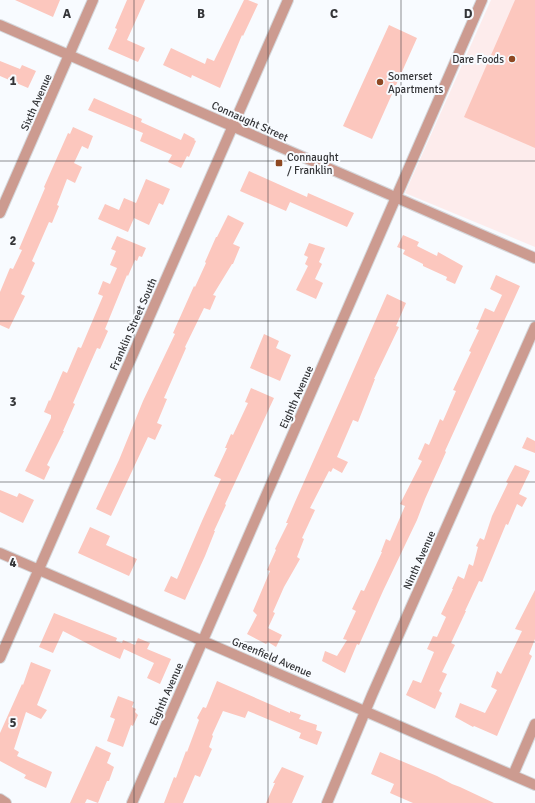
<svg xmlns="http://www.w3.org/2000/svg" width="535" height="803" viewBox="0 0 535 803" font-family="Signika,sans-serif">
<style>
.industrial{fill:#fdecec}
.building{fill:#fcc7be}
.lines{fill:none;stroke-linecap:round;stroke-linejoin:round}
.minor-casing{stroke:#d5d7db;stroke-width:12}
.tertiary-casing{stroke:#d5d7db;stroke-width:12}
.minor{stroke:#cc9b90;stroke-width:10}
.tertiary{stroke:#cc9b90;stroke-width:10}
.grid{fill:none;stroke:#343538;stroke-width:1;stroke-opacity:0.55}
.poi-dot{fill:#8e4822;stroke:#f8fbff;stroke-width:1.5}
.labels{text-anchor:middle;stroke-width:4;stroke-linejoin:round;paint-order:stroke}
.poi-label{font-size:11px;fill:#343538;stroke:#f8fbff;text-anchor:start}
.street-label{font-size:11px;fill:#343538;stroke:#f8fbff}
.grid-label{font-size:13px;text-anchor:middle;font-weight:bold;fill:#343538;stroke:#f8fbff;stroke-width:4;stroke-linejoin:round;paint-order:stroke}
</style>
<rect width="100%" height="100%" fill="#f8fbff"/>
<path class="industrial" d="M491 0H535V247L405 193Z"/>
<path class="building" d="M15 0H60L53 17Z
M127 0H145L127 40 145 48 138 62 108 49 117 29 115 28Z
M244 0H248L258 4 243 36 242 35 220 88 192 75 191 78 163 65 171 48 205 64 207 58 214 61Z
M515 0H535V148L464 117Z
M389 25 417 38 372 139 343 126Z
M0 61 20 69 22 65 36 71 28 88 0 76Z
M94 98 142 119 141 122 181 140 184 133 195 139 194 140 196 141 189 157 187 156 181 168 168 162 172 155 140 141 143 133 88 110Z
M73 127 93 136 88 149 82 146 74 163 82 167 75 183 67 179 57 205 59 206 52 223 49 222 32 261 35 263 21 294 25 296 9 329 0 325V292L10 268 13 269 22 250 19 249 45 188 44 187 68 133 70 134Z
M249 171 307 197 308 193 354 213 347 227 290 202 286 211 240 191Z
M146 179 170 189 163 205 159 203 149 225 134 218 128 232 98 219 105 204 119 210 124 198 136 203Z
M228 215 244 223 233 244 240 247 233 264H232L213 295 216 296 210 310 204 308 185 347 186 348 164 398 167 399 157 423 162 425 155 440 148 437 111 516 96 509 119 460 143 401 175 334 173 333 194 286 195 287 206 263 205 262 216 237H217Z
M403 235 419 242 417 246 437 256 438 252 463 266 455 284 446 280 447 277 423 266V264L403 254 405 250 397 247Z
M117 236 146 248 142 257 139 256 137 261 135 260 128 276 127 275 105 329 108 331 100 349 97 348 86 373 73 403 75 404 63 431H64L47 465 50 467 44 480 25 471 51 418V415L44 412 49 400 50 401 63 371 67 373 78 347 81 348 103 296 98 294 103 281 110 284 117 268 110 265 116 251 111 249Z
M309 243 325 248 319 262 322 264 315 279 323 283 316 299 296 290 308 266 305 264 308 257 304 255Z
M496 275 520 286 445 451 446 452 425 499 417 520 383 591 359 645 357 644 345 673 322 661 325 651 337 656 347 640 343 639 356 611 352 609 361 590 364 591 382 552H381L386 539 390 541 405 506 400 504 422 461 418 459 425 443 429 445 440 419 443 421 456 391 453 390 471 352 469 351 479 330 476 329 485 308 494 312 502 295 490 289Z
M387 294 406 303 396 326 399 327 374 379H375L358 422 353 420 337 457 348 462 342 473 333 468 331 472 329 471 310 508 315 510 302 538 304 539 297 557 300 559 284 587 273 612 275 613 268 628 282 635 276 647 268 642 266 644 247 634 257 615 253 611 270 571 267 570 276 550 275 549 288 523H286L295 502 344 392Z
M264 334 279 341 276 348 291 355 280 381 250 368Z
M251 388 274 398 225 504 226 505 214 531H215L205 556 185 600 164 591 171 576 177 579 202 521 221 479 214 476 227 448H225L231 434 233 435 248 403 245 402Z
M527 437 535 441V453L522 448Z
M515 465 530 471 519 494 527 498 522 507 517 504 508 525 506 524 482 582 479 581 465 611H466L451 643 455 645 442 672 447 674 439 691 442 693 435 709 406 695 413 680 421 683 434 652 427 649 433 636 437 637 446 617 441 614 453 589H452L458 576 464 579 469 564 473 566 478 547 476 546 480 538 484 540 492 516 508 483 506 482Z
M0 490 17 497 19 493 34 500 23 523 0 512Z
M90 527 110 536 106 545 137 559 129 576 78 553Z
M535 590V639L529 654 532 656 497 736 474 726 473 727 455 717 460 703 485 713 497 690 491 687 497 671 501 674 522 631 515 629Z
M54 613 117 638 116 641 122 643 123 640 135 645 138 638 150 643 147 649 171 659 160 684 147 678 154 663 124 649 120 659 100 650 63 631 53 653 39 647Z
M31 662 51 670 37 705 47 710 41 719 26 712 14 749 19 752 17 756 52 772 46 788 24 778 26 775 0 761V733L22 684 23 685Z
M217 681 290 713V711L301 715 299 719 317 725 316 730 322 732 317 745 299 738 301 733 248 711 245 718 223 711 212 735 213 736 209 747 212 749 200 777 195 775 183 803H164L174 777 176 778 186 751 187 752 199 720 197 718 203 707 206 708Z
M118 696 134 702 132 707 136 709 135 712 138 715 133 726 131 725 123 747 107 741 115 719 110 717Z
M96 746 111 753 107 763 114 767 109 781H107L98 803 87 799 85 803H70Z
M380 752 437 776 452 784 460 787 494 803H413L406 800 390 793 394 784 371 774Z
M282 767 304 776 292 803H266L275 783H273Z"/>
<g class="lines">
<g class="minor-casing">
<path id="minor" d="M0 25 535 258
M0 213 93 0
M0 553 535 785
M513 775 535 724
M132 803 482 0
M327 803 372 695 535 327"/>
</g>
<g class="tertiary-casing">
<path id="tertiary" d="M0 658 288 0
M0 799 6 803"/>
</g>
<use href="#minor" class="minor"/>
<use href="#tertiary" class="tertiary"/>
</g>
<path class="grid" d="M134 0V803M268 0V803M401 0V803M0 161H535M0 321H535M0 482H535M0 642H535"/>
<g class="poi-dot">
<circle cx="512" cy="59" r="4"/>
<circle cx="380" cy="82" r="4"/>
<rect x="275" y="159" width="8" height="8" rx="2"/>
</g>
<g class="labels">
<g class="poi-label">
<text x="504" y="63" text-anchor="end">Dare Foods</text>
<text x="388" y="80">Somerset<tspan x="388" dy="13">Apartments</tspan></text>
<text x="287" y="161">Connaught<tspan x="287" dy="13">/ Franklin</tspan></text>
</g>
<g class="street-label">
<text transform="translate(36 102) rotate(-66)" y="4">Sixth Avenue</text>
<text transform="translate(250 121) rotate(24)" y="4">Connaught Street</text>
<text transform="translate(133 324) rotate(-66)" y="4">Franklin Street South</text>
<text transform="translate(296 397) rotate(-66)" y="4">Eighth Avenue</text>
<text transform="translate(419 560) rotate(-66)" y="4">Ninth Avenue</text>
<text transform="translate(272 657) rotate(23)" y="4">Greenfield Avenue</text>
<text transform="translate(166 694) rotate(-66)" y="4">Eighth Avenue</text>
</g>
</g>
<g class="grid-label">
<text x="67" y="18">A</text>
<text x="201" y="18">B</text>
<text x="334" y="18">C</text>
<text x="468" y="18">D</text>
<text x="13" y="85">1</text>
<text x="13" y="245">2</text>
<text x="13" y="406">3</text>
<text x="13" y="567">4</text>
<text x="13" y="727">5</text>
</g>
</svg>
